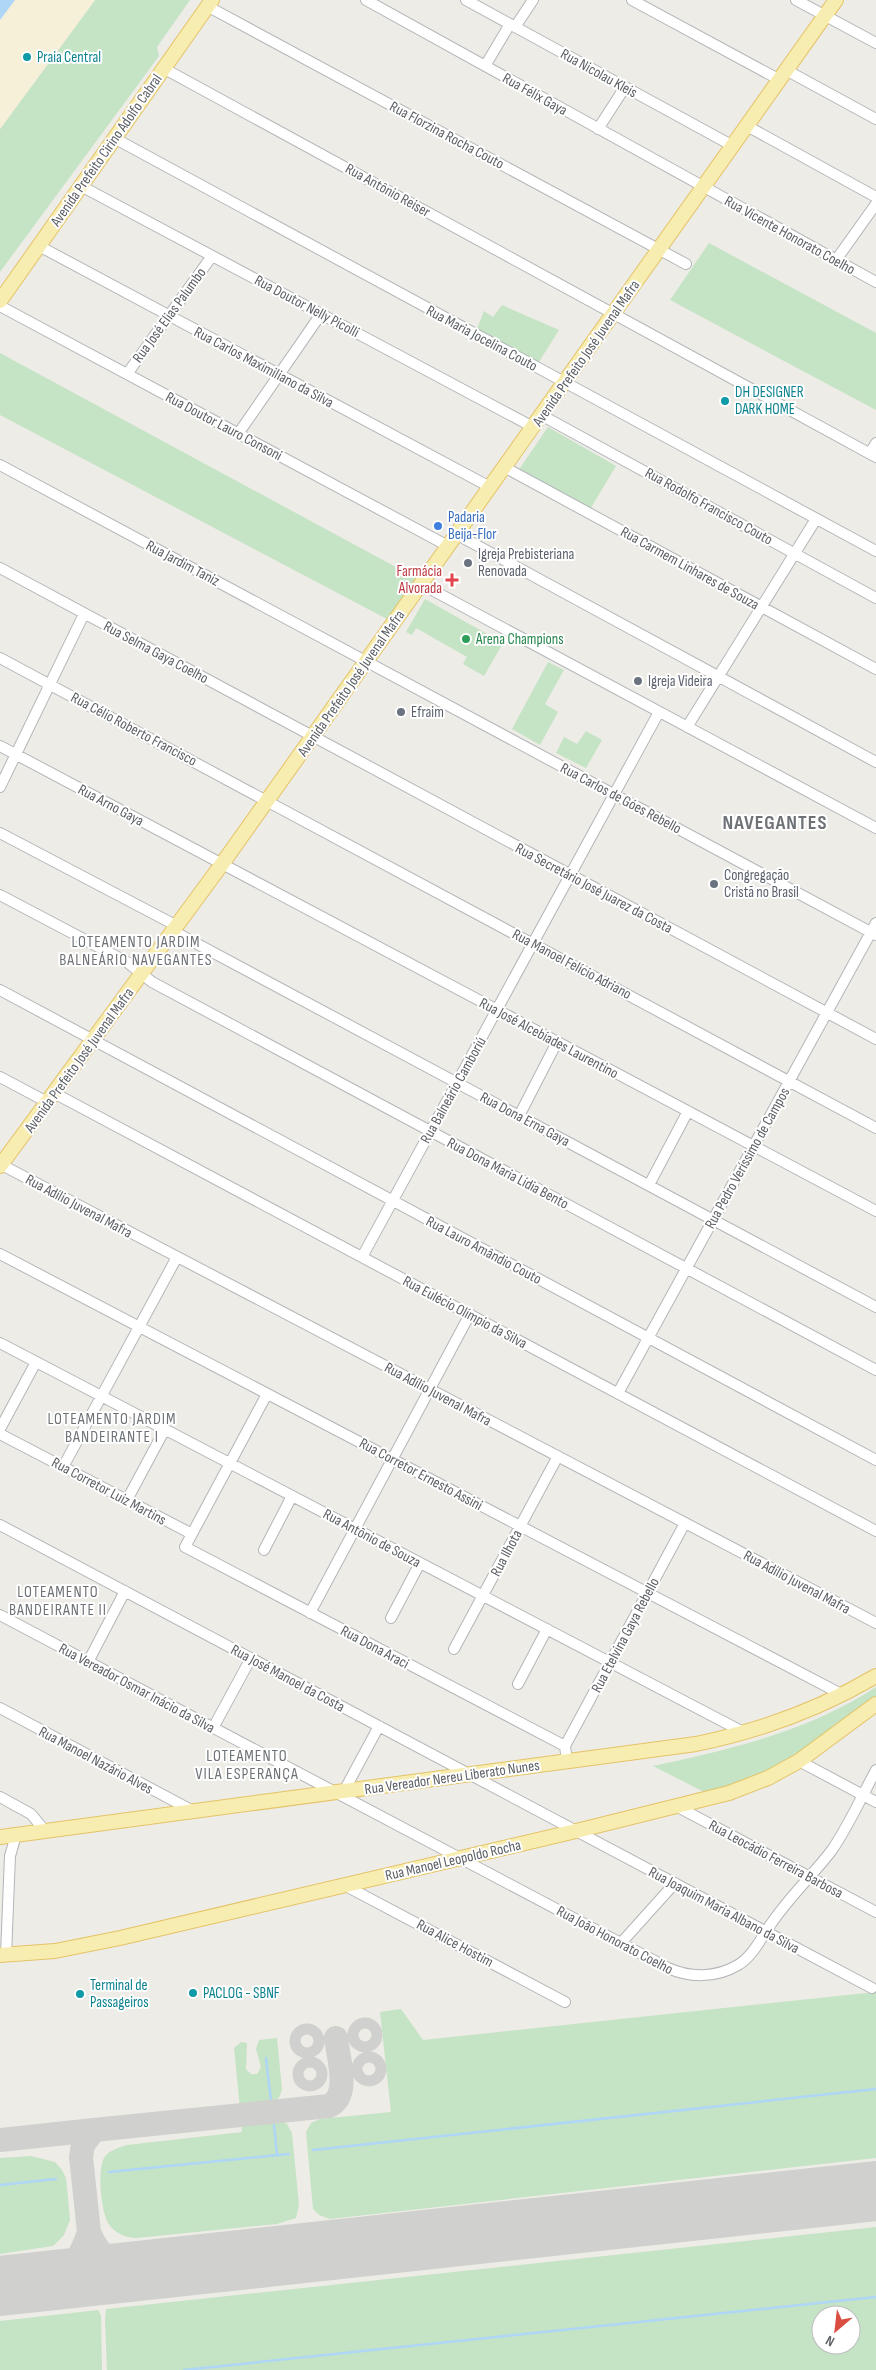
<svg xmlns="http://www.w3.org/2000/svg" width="876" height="2370" viewBox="0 0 876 2370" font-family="'Sofia Sans Condensed',sans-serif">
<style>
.green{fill:#c5e3c5;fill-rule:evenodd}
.sand{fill:#f7f0d8}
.water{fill:#add6f7}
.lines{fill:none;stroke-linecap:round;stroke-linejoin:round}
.stream{stroke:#add6f7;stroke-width:2.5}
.taxiway{stroke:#d0d0ce;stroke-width:24}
.runway{stroke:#d0d0ce;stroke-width:60}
.minor-casing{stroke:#b3b5b9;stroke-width:12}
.major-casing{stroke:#e4c368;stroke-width:16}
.minor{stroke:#fff;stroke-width:10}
.major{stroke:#f8edb1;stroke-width:14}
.culture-dot{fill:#0f9aa8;stroke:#fff;stroke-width:2}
.shop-dot{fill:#3f7fe0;stroke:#fff;stroke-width:2}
.worship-dot{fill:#6b7280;stroke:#fff;stroke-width:2}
.health-dot{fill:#e0444e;stroke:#fff;stroke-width:2}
.leisure-dot{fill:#2e9e5b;stroke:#fff;stroke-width:2}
.labels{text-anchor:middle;stroke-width:4;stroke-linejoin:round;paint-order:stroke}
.culture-label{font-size:15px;fill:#0d838f;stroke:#fff;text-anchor:start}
.street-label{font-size:15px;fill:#5d6065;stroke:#fff}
.shop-label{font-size:15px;fill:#366cbe;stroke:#fff;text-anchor:start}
.worship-label{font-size:15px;fill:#5b616d;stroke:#fff;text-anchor:start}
.health-label{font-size:15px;fill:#be3a42;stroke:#fff;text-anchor:end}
.leisure-label{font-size:15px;fill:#27864d;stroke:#fff;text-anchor:start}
.neighbourhood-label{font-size:16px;letter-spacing:1px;fill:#6e7276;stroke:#fff}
.district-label{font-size:20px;font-weight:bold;letter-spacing:1px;fill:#6e7276;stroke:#fff}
</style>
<rect width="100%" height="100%" fill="#eeece6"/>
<path class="green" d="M95 0H190L157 47 159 56 0 272V129Z
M709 243 876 333V410L670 300Z
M502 305 559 330 537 365 476 331 484 311 493 317Z
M0 353 418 579 387 619 0 415Z
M548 427 616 466 589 511 518 471Z
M425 599 503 643 484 676 463 664 467 657 416 628 412 635 406 632Z
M548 662 564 670 545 704 558 712 540 745 512 729Z
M586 731 602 740 586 768 556 753 564 737 577 744Z
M876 1687V1699L833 1732 774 1770 710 1795 653 1766C730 1750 809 1731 876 1687Z
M876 1992V2158L330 2219 319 2215 313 2209 306 2132 311 2123 320 2119 391 2112 380 2012 401 2009 423 2040Z
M277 2038 282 2089C278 2110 257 2107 240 2109L234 2048 241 2042 247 2043 246 2069 251 2074H257L261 2067 256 2049 259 2040Z
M279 2120 287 2124 292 2133 299 2205 296 2218 277 2224 137 2238C126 2238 114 2233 108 2223 101 2211 96 2166 106 2155 111 2150 120 2147 127 2145L242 2132 241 2124Z
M31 2156 55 2162 62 2170 66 2178 70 2220 64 2235 53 2246 0 2254V2158Z
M876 2227V2370H107L105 2320 106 2309ZM821 2315H851V2345H821Z
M98 2310 101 2315 102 2370H0V2321Z"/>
<path class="sand" d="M15 0H95L0 129V20Z"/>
<path class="water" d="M0 0H15L0 20Z"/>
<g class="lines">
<path class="stream" d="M266 2058 271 2101
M274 2125 277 2155
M313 2150 876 2089
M109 2172 289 2154
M0 2185 56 2179
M184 2370 876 2297"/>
<path class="taxiway" d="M359.5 2035a5.5 5.5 0 1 1 11 0a5.5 5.5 0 1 1-11 0Z
M301.5 2041a5.5 5.5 0 1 1 11 0a5.5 5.5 0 1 1-11 0Z
M363.5 2069a5.5 5.5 0 1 1 11 0a5.5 5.5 0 1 1-11 0Z
M304.5 2074a5.5 5.5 0 1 1 11 0a5.5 5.5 0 1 1-11 0Z
M94 2130 329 2106C351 2096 338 2057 336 2038
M0 2140 94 2130 83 2145 81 2157 89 2232C79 2262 71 2272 40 2282
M89 2232C106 2273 132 2271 170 2267 188 2265 206 2263 225 2261"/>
<path class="runway" d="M0 2286 876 2191"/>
<g class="minor-casing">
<path id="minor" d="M366 0 876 282
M466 0 733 146
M632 0 780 80
M796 0 876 43
M207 6 686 264
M515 27 533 0
M485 66 510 24
M163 68 876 457
M786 70 876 119
M747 126 876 197
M598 129 625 87
M114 138 876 551
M81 186 533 427
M39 246 490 487
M836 260 876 204
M0 306 448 546
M127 374 212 256
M541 415 876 598
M238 434 321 314
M870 453 876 443
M0 465 876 935
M504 467 876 669
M456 534 876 762
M0 568 876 1039
M421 584 876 828
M0 658 876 1128
M687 727 816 519
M0 746 876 1211
M0 787 84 614
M0 833 177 926
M0 895 127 962 152 982 876 1370
M173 931 876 1307
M0 990 876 1460
M0 1077 47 1102
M54 1093 876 1531
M519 1116 557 1042
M0 1164 876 1623
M649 1185 688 1111
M0 1254 843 1695
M362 1257 659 712
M0 1343 745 1733
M618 1393 876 923
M267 1394 185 1547 565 1746 567 1761
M0 1429 36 1362
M0 1434 192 1534
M63 1467 177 1257
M127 1500 165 1429
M0 1525 872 1988
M264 1550 292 1496
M310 1613 470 1314
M0 1615 668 1968C690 1978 716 1978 738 1965 753 1956 761 1938 771 1924 789 1897 813 1875 832 1850 849 1825 862 1796 876 1770
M391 1618 420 1563
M454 1649 558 1456
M88 1662 125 1591
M518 1684 547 1629
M0 1708 193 1811
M213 1728 251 1658
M565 1746 685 1523
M799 1761 876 1802
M344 1791 379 1726
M0 1797 31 1814 45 1831
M676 1806 876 1912
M344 1885 565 2002
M621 1943 675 1883
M6 1955 10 1856 16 1835"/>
</g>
<g class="major-casing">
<path id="major" d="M0 301 212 0
M0 1166 222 864 836 0
M0 1837 696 1744C760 1731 820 1709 876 1676
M0 1955 55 1951 120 1938 576 1831 729 1793 768 1778 799 1761 876 1704"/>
</g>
<use href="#minor" class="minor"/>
<use href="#major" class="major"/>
</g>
<g class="culture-dot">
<circle cx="27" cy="57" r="5"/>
<circle cx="725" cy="401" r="5"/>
<circle cx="193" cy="1993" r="5"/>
<circle cx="80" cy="1994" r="5"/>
</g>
<circle class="shop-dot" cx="438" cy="526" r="5"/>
<g class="worship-dot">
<circle cx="468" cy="563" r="5"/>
<circle cx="638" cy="681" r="5"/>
<circle cx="401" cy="712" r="5"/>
<circle cx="714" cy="884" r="5"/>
</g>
<path class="health-dot" d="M449.5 572.5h5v5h5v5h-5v5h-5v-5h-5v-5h5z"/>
<circle class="leisure-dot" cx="466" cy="639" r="5"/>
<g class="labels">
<g class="culture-label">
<text x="37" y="62">Praia Central</text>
<text x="735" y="397">DH DESIGNER<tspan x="735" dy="17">DARK HOME</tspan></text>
<text x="90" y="1990">Terminal de<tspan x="90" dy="17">Passageiros</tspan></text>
<text x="203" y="1998">PACLOG - SBNF</text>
</g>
<g class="street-label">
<text transform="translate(599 73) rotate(29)" y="5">Rua Nicolau Kleis</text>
<text transform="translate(535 94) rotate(29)" y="5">Rua Félix Gaya</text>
<text transform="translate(447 135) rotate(28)" y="5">Rua Florzina Rocha Couto</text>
<text transform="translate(106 150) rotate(-55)" y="5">Avenida Prefeito Cirino Adolfo Cabral</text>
<text transform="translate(388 190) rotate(29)" y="5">Rua Antônio Reiser</text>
<text transform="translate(790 235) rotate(29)" y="5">Rua Vicente Honorato Coelho</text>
<text transform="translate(307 306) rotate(28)" y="5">Rua Doutor Nelly Picolli</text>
<text transform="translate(169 315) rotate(-54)" y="5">Rua José Elias Palumbo</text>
<text transform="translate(482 338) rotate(28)" y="5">Rua Maria Jocelina Couto</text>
<text transform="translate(586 353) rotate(-55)" y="5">Avenida Prefeito José Juvenal Mafra</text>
<text transform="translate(264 367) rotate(28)" y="5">Rua Carlos Maximiliano da Silva</text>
<text transform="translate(224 426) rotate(28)" y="5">Rua Doutor Lauro Consoni</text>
<text transform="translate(709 506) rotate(29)" y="5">Rua Rodolfo Francisco Couto</text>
<text transform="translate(183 563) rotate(28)" y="5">Rua Jardim Taniz</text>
<text transform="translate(690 568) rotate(29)" y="5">Rua Carmem Linhares de Souza</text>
<text transform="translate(156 652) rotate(28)" y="5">Rua Selma Gaya Coelho</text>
<text transform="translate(351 683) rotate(-55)" y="5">Avenida Prefeito José Juvenal Mafra</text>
<text transform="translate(134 729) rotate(28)" y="5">Rua Célio Roberto Francisco</text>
<text transform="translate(621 798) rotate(28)" y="5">Rua Carlos de Góes Rebello</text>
<text transform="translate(111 805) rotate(28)" y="5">Rua Arno Gaya</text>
<text transform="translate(594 888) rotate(28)" y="5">Rua Secretário José Juarez da Costa</text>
<text transform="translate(572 964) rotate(28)" y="5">Rua Manoel Felício Adriano</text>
<text transform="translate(549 1038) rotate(28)" y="5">Rua José Alcebíades Laurentino</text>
<text transform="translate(79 1060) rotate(-54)" y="5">Avenida Prefeito José Juvenal Mafra</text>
<text transform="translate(453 1090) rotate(-61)" y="5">Rua Balneário Camboriú</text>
<text transform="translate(525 1119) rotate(28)" y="5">Rua Dona Erna Gaya</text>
<text transform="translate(747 1158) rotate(-61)" y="5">Rua Pedro Veríssimo de Campos</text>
<text transform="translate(508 1173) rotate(28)" y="5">Rua Dona Maria Lídia Bento</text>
<text transform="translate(79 1206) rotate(28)" y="5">Rua Adílio Juvenal Mafra</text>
<text transform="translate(484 1250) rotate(28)" y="5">Rua Lauro Amândio Couto</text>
<text transform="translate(465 1312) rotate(28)" y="5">Rua Eulécio Olímpio da Silva</text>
<text transform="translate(438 1394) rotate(28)" y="5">Rua Adílio Juvenal Mafra</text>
<text transform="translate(421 1474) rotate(28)" y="5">Rua Corretor Ernesto Assini</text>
<text transform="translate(109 1491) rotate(28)" y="5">Rua Corretor Luiz Martins</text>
<text transform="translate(372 1538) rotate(28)" y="5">Rua Antônio de Souza</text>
<text transform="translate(506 1553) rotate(-62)" y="5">Rua Ilhota</text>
<text transform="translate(797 1582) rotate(28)" y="5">Rua Adílio Juvenal Mafra</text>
<text transform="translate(625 1635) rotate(-62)" y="5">Rua Etelvina Gaya Rebello</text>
<text transform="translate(375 1647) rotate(28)" y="5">Rua Dona Araci</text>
<text transform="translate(288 1678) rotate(28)" y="5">Rua José Manoel da Costa</text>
<text transform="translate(137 1688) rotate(28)" y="5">Rua Vereador Osmar Inácio da Silva</text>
<text transform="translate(96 1760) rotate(28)" y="5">Rua Manoel Nazário Alves</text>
<text transform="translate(452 1777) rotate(-8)" y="5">Rua Vereador Nereu Liberato Nunes</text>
<text transform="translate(776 1859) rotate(28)" y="5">Rua Leocádio Ferreira Barbosa</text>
<text transform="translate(453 1860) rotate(-13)" y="5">Rua Manoel Leopoldo Rocha</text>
<text transform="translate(724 1910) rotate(28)" y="5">Rua Joaquim Maria Albano da Silva</text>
<text transform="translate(615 1940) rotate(28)" y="5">Rua João Honorato Coelho</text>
<text transform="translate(455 1943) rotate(28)" y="5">Rua Alice Hostim</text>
</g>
<g class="shop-label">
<text x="448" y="522">Padaria<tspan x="448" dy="17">Beija-Flor</tspan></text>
</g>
<g class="worship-label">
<text x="478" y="559">Igreja Prebisteriana<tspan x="478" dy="17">Renovada</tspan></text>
<text x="648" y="686">Igreja Videira</text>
<text x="411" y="717">Efraim</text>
<text x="724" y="880">Congregação<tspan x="724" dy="17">Cristã no Brasil</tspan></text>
</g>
<g class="health-label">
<text x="442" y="576">Farmácia<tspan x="442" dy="17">Alvorada</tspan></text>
</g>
<g class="leisure-label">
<text x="476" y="644">Arena Champions</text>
</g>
<g class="neighbourhood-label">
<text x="136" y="947">LOTEAMENTO JARDIM<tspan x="136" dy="18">BALNEÁRIO NAVEGANTES</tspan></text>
<text x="112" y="1424">LOTEAMENTO JARDIM<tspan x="112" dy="18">BANDEIRANTE I</tspan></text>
<text x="58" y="1597">LOTEAMENTO<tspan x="58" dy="18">BANDEIRANTE II</tspan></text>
<text x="247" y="1761">LOTEAMENTO<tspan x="247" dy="18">VILA ESPERANÇA</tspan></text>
</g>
<g class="district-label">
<text x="775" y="829">NAVEGANTES</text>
</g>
</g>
<g transform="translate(836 2330) rotate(208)"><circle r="24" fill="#ffffff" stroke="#bebfc1"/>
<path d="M0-4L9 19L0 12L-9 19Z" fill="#d94e41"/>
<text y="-8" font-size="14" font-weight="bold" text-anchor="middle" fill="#5d6065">N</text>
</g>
</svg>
